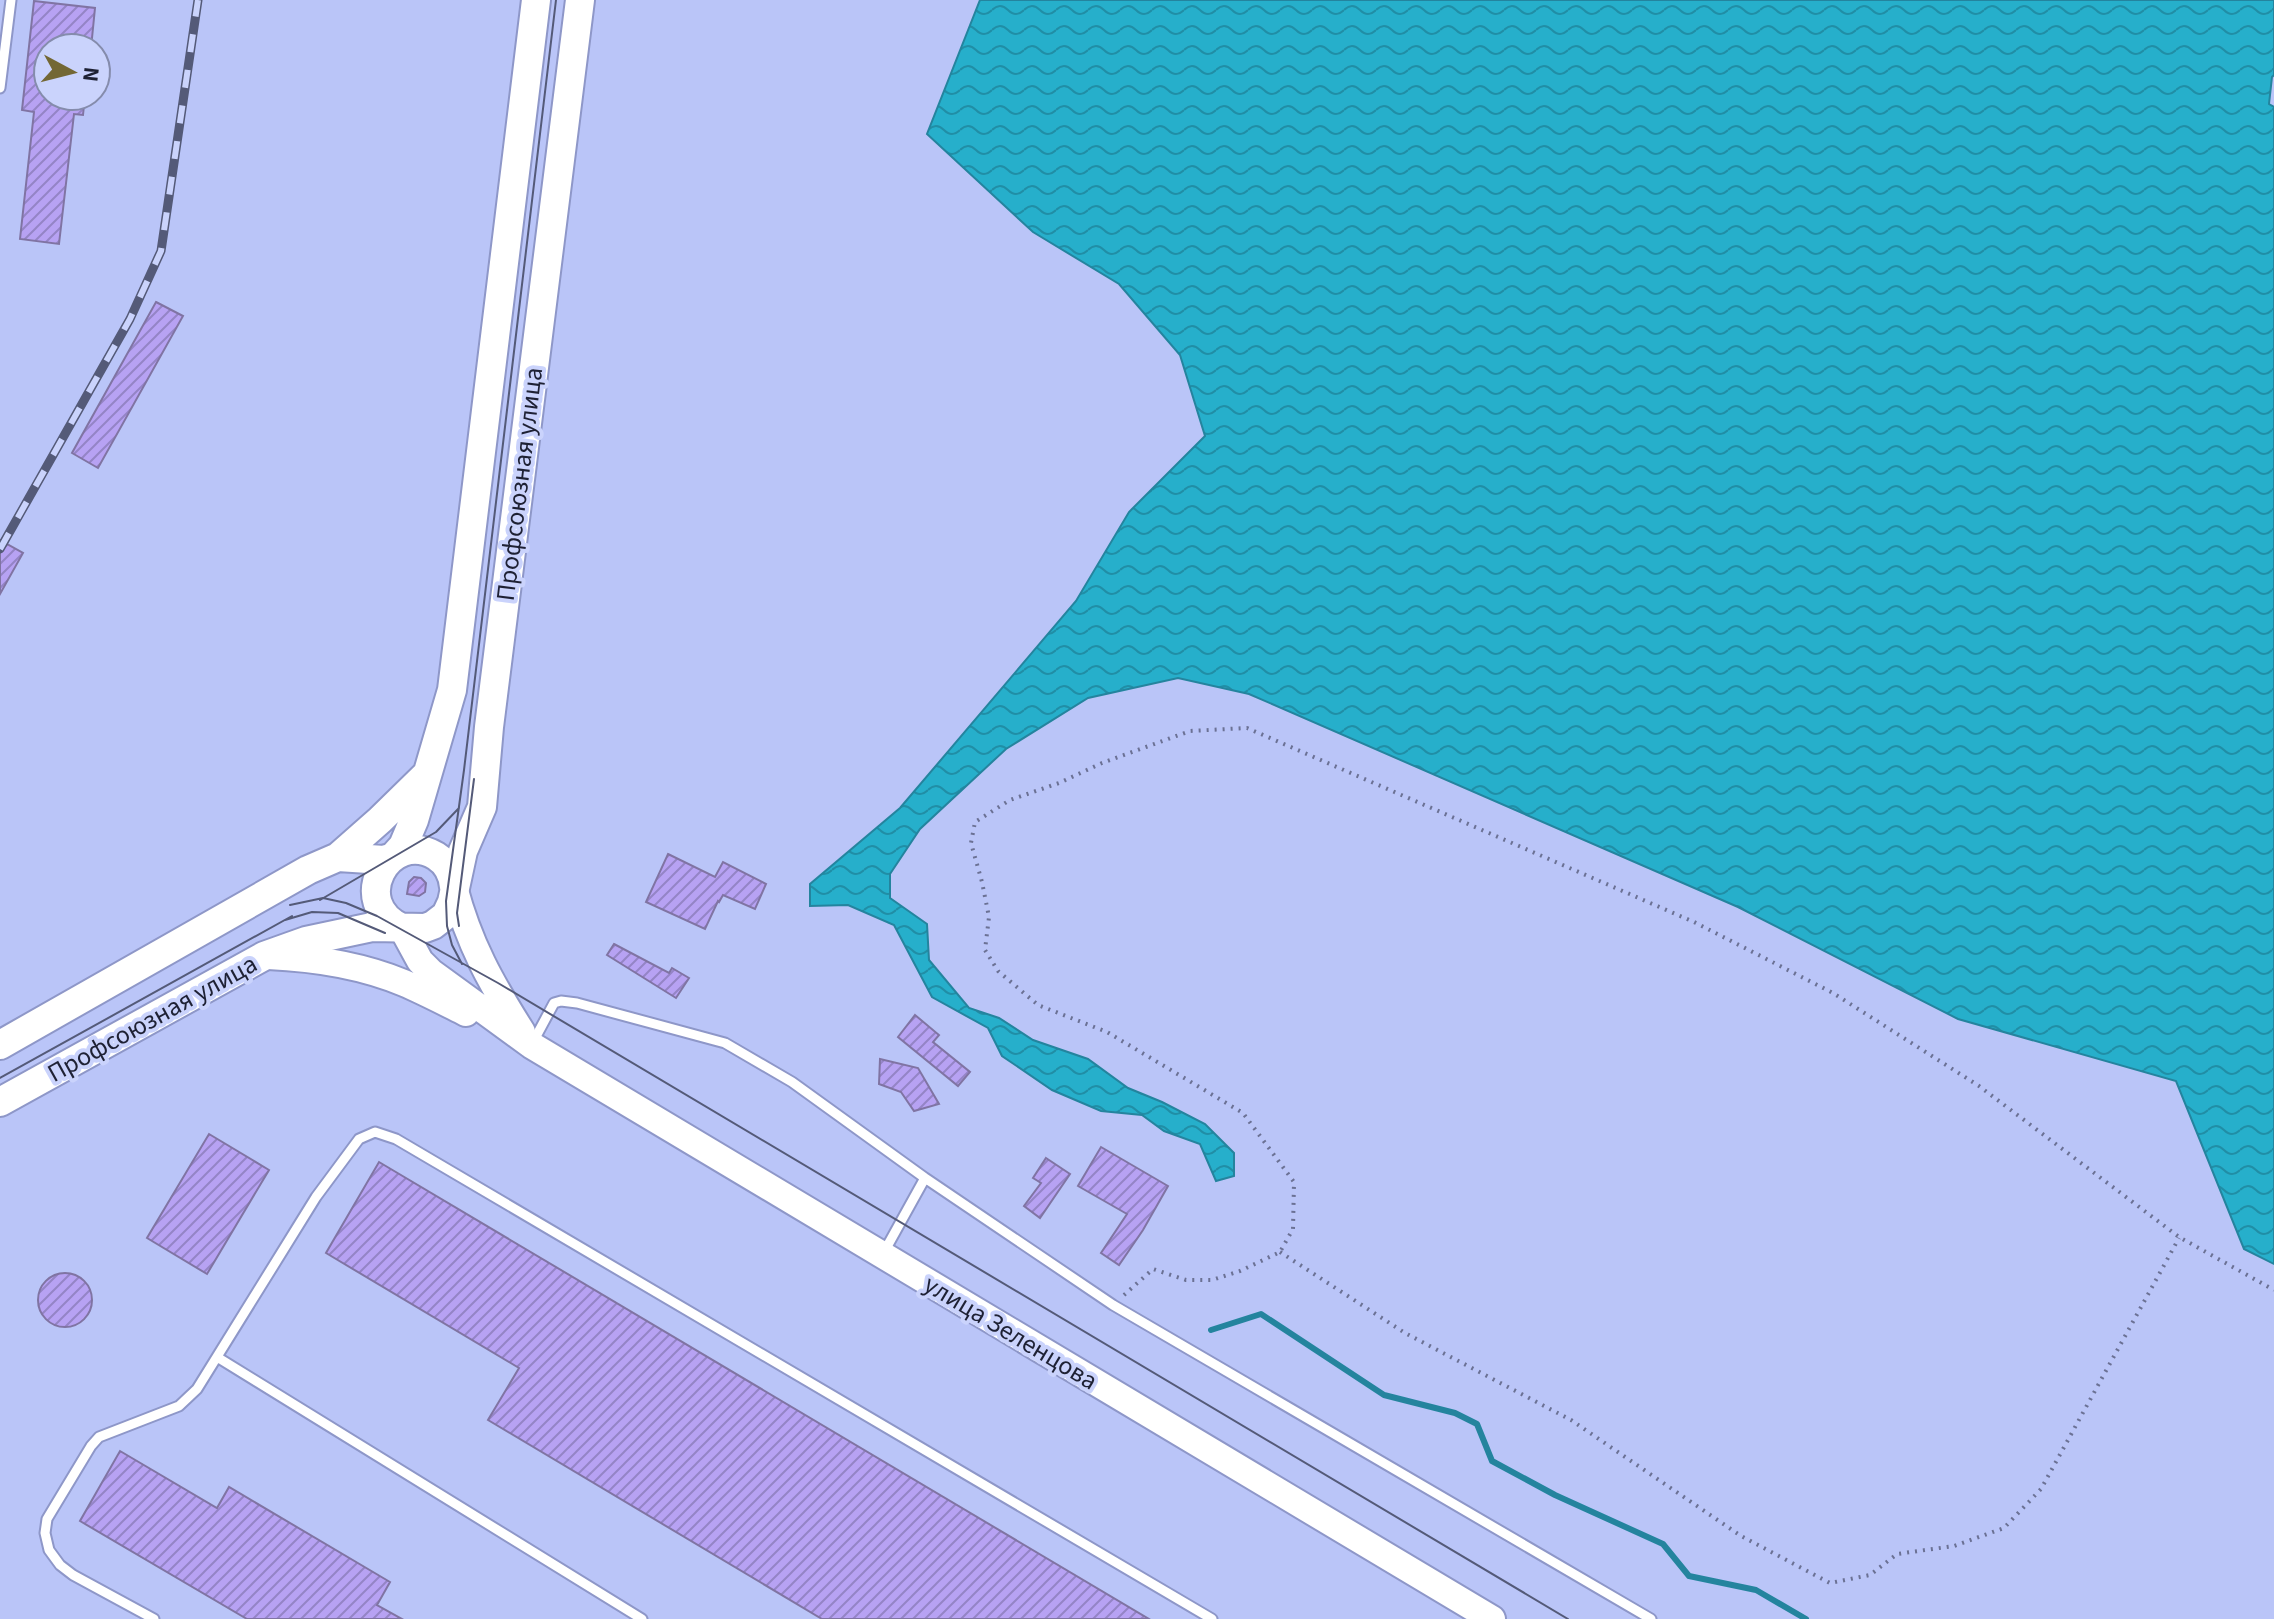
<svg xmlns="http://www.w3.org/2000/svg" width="2274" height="1619" viewBox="0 0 2274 1619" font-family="'Source Sans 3',sans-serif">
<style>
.water{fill:url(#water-waves);stroke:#24849e;stroke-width:2}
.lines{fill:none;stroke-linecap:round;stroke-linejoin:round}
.stream{stroke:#24849e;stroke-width:6}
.building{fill:url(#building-hatch);stroke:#8074a3;stroke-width:2}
.lane-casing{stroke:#8e97c8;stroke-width:13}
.secondary-casing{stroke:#8e97c8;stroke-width:30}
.primary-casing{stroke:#8e97c8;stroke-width:32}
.path{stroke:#6b7194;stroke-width:4;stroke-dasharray:2 6;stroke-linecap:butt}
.lane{stroke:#fff;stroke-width:9}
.secondary{stroke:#fff;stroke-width:26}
.primary{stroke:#fff;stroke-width:28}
.tram{stroke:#545a78;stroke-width:2}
.rail-casing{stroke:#545a78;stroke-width:9}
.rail{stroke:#cad3fc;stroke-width:6;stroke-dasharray:18;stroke-linecap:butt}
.labels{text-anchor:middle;stroke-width:8;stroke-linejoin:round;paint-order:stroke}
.street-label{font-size:26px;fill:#1e2134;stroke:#cad3fc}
</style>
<defs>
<pattern id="water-waves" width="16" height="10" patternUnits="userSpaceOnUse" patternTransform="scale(2)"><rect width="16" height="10" fill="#26afcb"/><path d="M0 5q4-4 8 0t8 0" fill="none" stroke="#208ea6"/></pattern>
<pattern id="building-hatch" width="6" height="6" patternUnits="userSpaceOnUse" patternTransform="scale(2)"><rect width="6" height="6" fill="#b7a2f3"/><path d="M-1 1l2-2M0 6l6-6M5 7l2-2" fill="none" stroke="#9484c6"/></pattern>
</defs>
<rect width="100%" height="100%" fill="#bac5f8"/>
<path class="water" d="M980 0H2274V75L2272 77 2269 104 2274 107V1264L2244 1249 2176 1081 1958 1019 1738 907 1249 694 1178 678 1088 698 1006 749 920 829 890 874V898L927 924 929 960 969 1008 999 1018 1033 1040 1088 1059 1128 1088 1162 1102 1205 1124 1234 1153V1176L1216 1181 1200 1144 1164 1131 1142 1115 1101 1111 1052 1090 1002 1056 988 1028 932 997 894 925 848 905 810 906V884L900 808 1076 601 1129 512 1205 436 1180 355 1119 284 1033 232 927 134Z"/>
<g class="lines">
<path class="stream" d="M1211 1330 1261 1314 1384 1395 1455 1413 1477 1424 1492 1461 1555 1495 1663 1544 1689 1576 1756 1590 1806 1619"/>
</g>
<path class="building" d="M34 1 95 8 91 48H48V96H85L83 115 74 114 59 244 20 239 34 112 22 110Z
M156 302 183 316 98 468 72 453Z
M0 540 23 553 0 594Z
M668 854 715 877 723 862 766 884 755 909 723 895 719 902 718 901 705 929 646 902Z
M414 877 421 878 426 883 425 892 419 896 407 894 409 882Z
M614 944 669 973 672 968 689 978 676 998 607 955Z
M915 1015 939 1035 933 1042 970 1072 958 1086 898 1037Z
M880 1059 918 1068 939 1104 914 1111 901 1092 879 1084Z
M209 1134 269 1170 207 1274 147 1238Z
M1101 1147 1168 1186 1143 1230 1119 1265 1101 1253 1127 1214 1078 1186Z
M1046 1158 1070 1174 1040 1218 1024 1206 1041 1183 1033 1178Z
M379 1162 1149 1619H822L488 1420 519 1368 326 1253Z
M38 1300a27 27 0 1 1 54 0a27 27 0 1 1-54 0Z
M120 1451 217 1508 229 1487 390 1582 377 1605 402 1619H247L80 1521Z"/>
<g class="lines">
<g class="lane-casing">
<path id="lane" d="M0 88 11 0
M533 1042 554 1003 561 1001 577 1003 725 1043 792 1082 925 1178 1113 1305 1651 1619
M884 1252 925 1178
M217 1357 642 1619
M154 1619 73 1575 60 1565 49 1550 45 1533 47 1519 91 1446 99 1437 179 1406 197 1389 316 1197 359 1139 375 1132 396 1139 1212 1619"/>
</g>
<g class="secondary-casing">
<path id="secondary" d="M454 887C469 944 491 983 522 1032
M402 928 420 961 431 972 531 1045 1492 1619
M268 956C314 958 361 965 404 983 425 992 446 1003 466 1013"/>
</g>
<g class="primary-casing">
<path id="primary" d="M338 857 380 820 426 775
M402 928C347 903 389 828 436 856 447 863 453 875 454 887
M0 1045 308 870 338 857 384 860 393 857 403 846 414 820 452 690 536 0
M0 1102 264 956 306 941 372 927 425 928 433 925 446 915 452 902 463 851 482 807 489 727 580 0"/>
</g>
<path class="path" d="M1280 1252 1405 1333 1571 1420 1741 1536 1830 1583 1870 1575 1897 1554 1954 1546 2004 1528 2041 1489 2179 1238
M1124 1295 1153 1269 1186 1280H1212L1240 1271 1280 1252 1293 1229 1294 1182 1243 1113 1107 1032 1038 1005 998 971 985 950 989 917 982 882 971 843 975 822 1010 800 1059 783 1102 763 1190 731 1247 728 1694 922 1833 993 1979 1086 2179 1237 2274 1290"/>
<use href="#lane" class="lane"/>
<use href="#secondary" class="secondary"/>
<use href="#primary" class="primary"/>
<path class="tram" d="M320 900 436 832 459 808
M290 905 323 898 346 903 377 916 498 983 1568 1619
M285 920 312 912 338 913 385 933
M459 926 457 913 474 779
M462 964 452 945 447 926 446 901 464 770 556 0
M0 1078 292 916"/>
<g class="rail-casing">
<path id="rail" d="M0 549 130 319 161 251 198 0"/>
</g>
<use href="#rail" class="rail"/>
</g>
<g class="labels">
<g class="street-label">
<text transform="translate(519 484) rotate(-83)" y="9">Профсоюзная улица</text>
<text transform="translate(152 1018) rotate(-29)" y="9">Профсоюзная улица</text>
<text transform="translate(1011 1332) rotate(31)" y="9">улица Зеленцова</text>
</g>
</g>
<g transform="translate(72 72) rotate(97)"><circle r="38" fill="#cad3fc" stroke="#858cac" stroke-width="2"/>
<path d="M0-6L14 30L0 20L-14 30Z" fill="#736734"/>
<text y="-12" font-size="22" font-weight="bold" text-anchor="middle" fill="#1e2134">N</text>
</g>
</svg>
